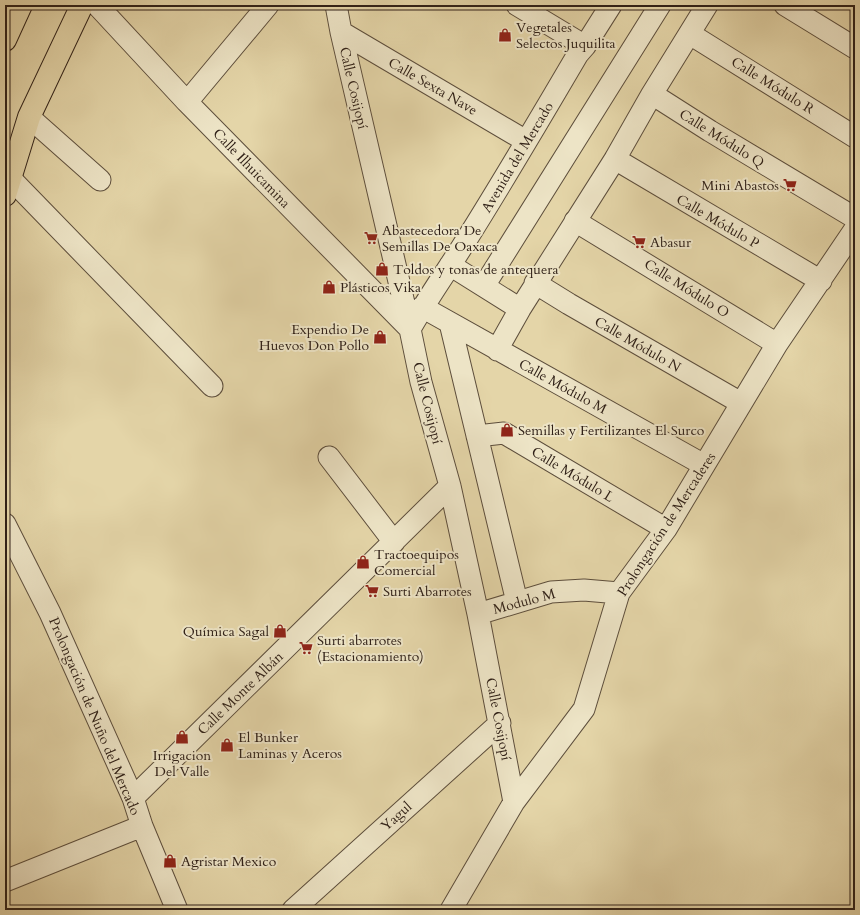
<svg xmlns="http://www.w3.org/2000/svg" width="860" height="915" viewBox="0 0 860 915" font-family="Cardo,serif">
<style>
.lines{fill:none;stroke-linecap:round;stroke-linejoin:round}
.minor-casing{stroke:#5d4e3c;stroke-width:23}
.major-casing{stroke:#302118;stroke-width:24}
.minor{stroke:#ede4c6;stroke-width:21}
.major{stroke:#e4d5a8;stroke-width:22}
.labels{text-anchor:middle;stroke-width:4;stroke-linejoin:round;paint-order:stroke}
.poi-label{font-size:14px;fill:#302118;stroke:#ede4c6;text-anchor:start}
.street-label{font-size:14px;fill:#302118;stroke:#ede4c6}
</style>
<rect width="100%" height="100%" fill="#e4d5a8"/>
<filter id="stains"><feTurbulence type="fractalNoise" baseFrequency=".005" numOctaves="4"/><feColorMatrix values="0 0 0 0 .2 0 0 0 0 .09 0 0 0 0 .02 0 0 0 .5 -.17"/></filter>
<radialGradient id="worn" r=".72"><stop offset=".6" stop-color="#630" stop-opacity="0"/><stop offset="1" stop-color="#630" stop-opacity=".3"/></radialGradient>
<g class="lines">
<g class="minor-casing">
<path id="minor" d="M97 5 187 102 410 329C427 299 447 271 465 242 504 180 541 117 578 54L585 46 611 5
M336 5 341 32 410 329 421 382 450 486 478 614 514 802
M517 5 585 46
M785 5 855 48
M341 32 526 141
M690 34 855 137
M652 94 710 131 855 218
M187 102 268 5
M29 117 100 180
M615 159 821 281
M10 178 212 386
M575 221 777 344
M450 265 520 309 615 159 652 94 707 5
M535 283 569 304 741 403
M484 286 660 5
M422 307 704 465
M450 323 517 602
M497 350 520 309
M477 436 504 433 666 529
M329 457 394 542
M5 524 50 613 133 798 142 826 177 910
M478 614 551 592 584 590 619 593
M133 798 450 486
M5 881 142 826
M293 910 500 723
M451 910 514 802 584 709 619 593 666 529 777 344 855 229"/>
</g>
<g class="major-casing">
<path id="major" d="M5 40 21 5
M5 195 29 117 82 5"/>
</g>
<use href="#minor" class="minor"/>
<use href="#major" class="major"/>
</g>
<defs>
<g id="shop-bare" transform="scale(1.08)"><path d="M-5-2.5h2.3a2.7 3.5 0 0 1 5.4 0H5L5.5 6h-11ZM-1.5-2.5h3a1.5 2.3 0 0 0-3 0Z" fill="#8f2418" stroke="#ede4c6" stroke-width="2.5" paint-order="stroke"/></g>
<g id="supermarket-bare" transform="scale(1.08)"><path d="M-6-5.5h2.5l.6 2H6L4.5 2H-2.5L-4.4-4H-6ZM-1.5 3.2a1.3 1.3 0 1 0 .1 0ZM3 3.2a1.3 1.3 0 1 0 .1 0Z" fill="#8f2418" stroke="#ede4c6" stroke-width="2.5" paint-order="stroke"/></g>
</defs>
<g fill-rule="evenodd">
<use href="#shop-bare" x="505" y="35"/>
<use href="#supermarket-bare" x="790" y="185"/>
<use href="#supermarket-bare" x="371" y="238"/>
<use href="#supermarket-bare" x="639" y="242"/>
<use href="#shop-bare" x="382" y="269"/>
<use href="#shop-bare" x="329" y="287"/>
<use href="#shop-bare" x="380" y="337"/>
<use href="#shop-bare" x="507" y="430"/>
<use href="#shop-bare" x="363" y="562"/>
<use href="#supermarket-bare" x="372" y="591"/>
<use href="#shop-bare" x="280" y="631"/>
<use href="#supermarket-bare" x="306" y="648"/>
<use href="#shop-bare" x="182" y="737"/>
<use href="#shop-bare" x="227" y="745"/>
<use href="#shop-bare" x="170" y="861"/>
</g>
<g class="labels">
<g class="poi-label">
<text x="516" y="32">Vegetales<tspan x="516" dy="16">Selectos Juquilita</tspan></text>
<text x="779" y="190" text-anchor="end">Mini Abastos</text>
<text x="382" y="235">Abastecedora De<tspan x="382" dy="16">Semillas De Oaxaca</tspan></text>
<text x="650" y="247">Abasur</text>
<text x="393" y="274">Toldos y tonas de antequera</text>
<text x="340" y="292">Plásticos Vika</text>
<text x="369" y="334" text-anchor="end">Expendio De<tspan x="369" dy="16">Huevos Don Pollo</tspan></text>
<text x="518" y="435">Semillas y Fertilizantes El Surco</text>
<text x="374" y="559">Tractoequipos<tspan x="374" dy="16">Comercial</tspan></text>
<text x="383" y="596">Surti Abarrotes</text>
<text x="269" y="636" text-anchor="end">Química Sagal</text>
<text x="317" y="645">Surti abarrotes<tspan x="317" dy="16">(Estacionamiento)</tspan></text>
<text x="238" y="742">El Bunker<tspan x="238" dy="16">Laminas y Aceros</tspan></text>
<text x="182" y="760" text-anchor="middle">Irrigacion<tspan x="182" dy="16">Del Valle</tspan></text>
<text x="181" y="866">Agristar Mexico</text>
</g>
<g class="street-label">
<text transform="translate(773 85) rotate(32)" y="5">Calle Módulo R</text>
<text transform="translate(433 86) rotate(30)" y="5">Calle Sexta Nave</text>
<text transform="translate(354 88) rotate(77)" y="5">Calle Cosijopí</text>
<text transform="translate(722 138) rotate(32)" y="5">Calle Módulo Q</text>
<text transform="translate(517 157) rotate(-59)" y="5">Avenida del Mercado</text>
<text transform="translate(252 168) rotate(46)" y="5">Calle Ilhuicamina</text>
<text transform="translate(718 221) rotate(30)" y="5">Calle Módulo P</text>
<text transform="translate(687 288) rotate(32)" y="5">Calle Módulo O</text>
<text transform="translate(638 344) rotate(30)" y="5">Calle Módulo N</text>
<text transform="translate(563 386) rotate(29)" y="5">Calle Módulo M</text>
<text transform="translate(428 403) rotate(76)" y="5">Calle Cosijopí</text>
<text transform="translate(573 474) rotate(31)" y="5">Calle Módulo L</text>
<text transform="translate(666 524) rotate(-57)" y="5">Prolongación de Mercaderes</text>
<text transform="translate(524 601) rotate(-15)" y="5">Modulo M</text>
<text transform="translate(240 693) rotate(-44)" y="5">Calle Monte Albán</text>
<text transform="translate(95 716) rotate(67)" y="5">Prolongación de Nuño del Mercado</text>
<text transform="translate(499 719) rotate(79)" y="5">Calle Cosijopí</text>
<text transform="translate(396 816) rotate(-42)" y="5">Yagul</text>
</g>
</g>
<rect width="860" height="915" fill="none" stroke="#e4d5a8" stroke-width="20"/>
<rect x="6" y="6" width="848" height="903" fill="none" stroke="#302118" stroke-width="2"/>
<rect x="10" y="10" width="840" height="895" fill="none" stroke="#302118"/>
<rect width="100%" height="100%" filter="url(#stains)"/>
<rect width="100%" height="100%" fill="url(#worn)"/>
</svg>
